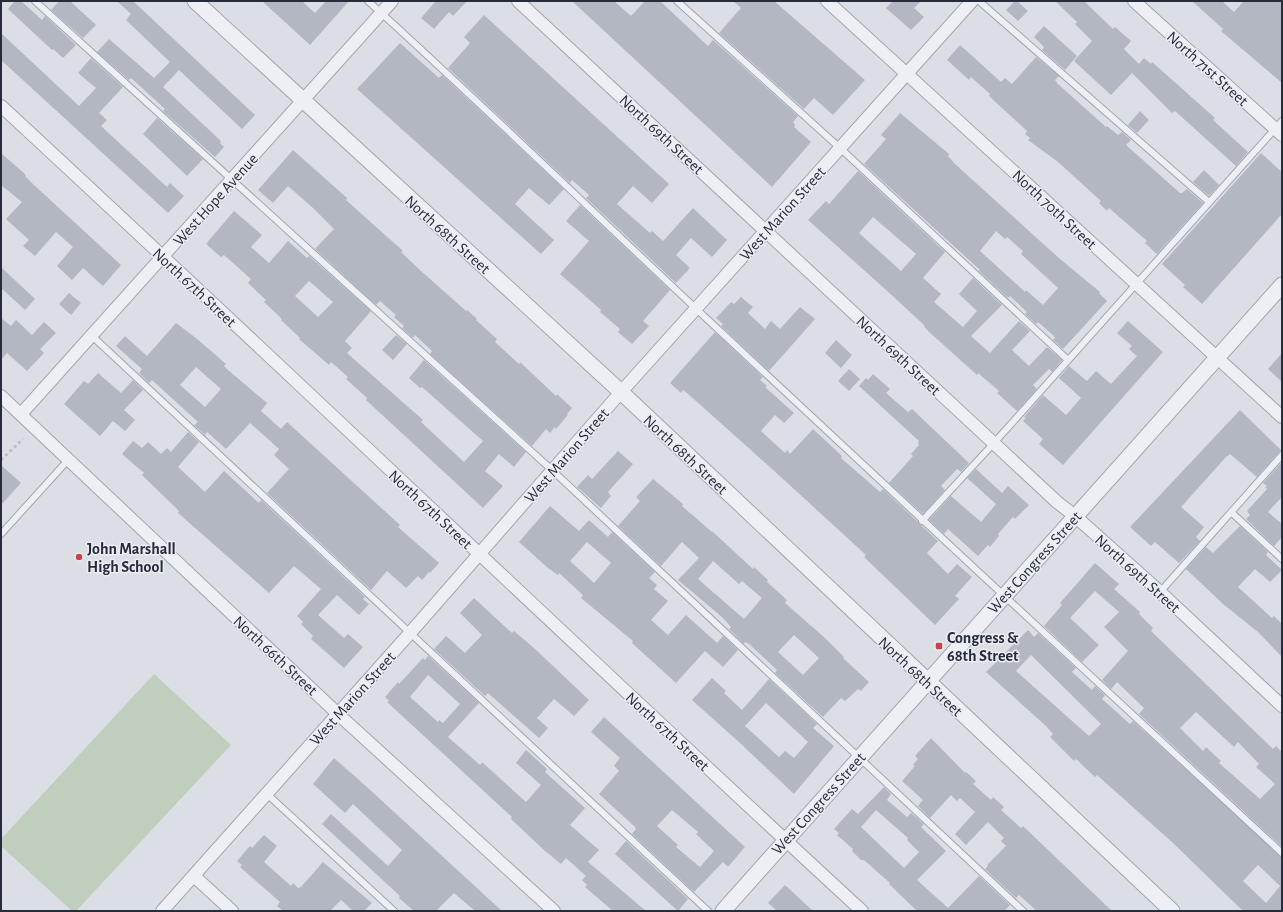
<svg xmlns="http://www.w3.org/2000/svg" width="1283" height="912" viewBox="0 0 1283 912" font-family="'Alegreya Sans',sans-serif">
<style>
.green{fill:#c0cfbd}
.building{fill:#b3b7c2;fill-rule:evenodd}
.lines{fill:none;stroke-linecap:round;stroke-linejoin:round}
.service-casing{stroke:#a2a5af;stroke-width:8}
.minor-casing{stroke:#a2a5af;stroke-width:14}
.tertiary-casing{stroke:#a2a5af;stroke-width:17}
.path{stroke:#babcc4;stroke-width:2.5;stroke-dasharray:3 3;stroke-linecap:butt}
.service{stroke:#eeeff4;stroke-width:6}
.minor{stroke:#eeeff4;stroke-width:12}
.tertiary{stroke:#eeeff4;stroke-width:15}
.poi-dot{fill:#c8434b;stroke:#ebedf3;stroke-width:1.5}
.labels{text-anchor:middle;stroke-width:3;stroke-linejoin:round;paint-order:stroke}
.street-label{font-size:16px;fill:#262c3b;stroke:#ebedf3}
.poi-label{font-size:16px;font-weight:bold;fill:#262c3b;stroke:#ebedf3;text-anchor:start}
</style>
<rect width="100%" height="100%" fill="#dcdee5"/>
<path class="green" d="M154 674 231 745 76 911H72L1 846V839Z"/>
<path class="building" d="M15 1H21L42 20 45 16 76 45 63 58 53 49 52 50 8 9Z
M59 1H70L95 24 96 25 83 38 51 10Z
M117 1H133L255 115 242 129 179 70 163 87 221 141 220 143 224 147 215 157 163 111 165 109 131 78 129 80 97 52 109 39 154 78 170 62 126 20 131 14Z
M262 1H302L315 13 326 1H349L310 45Z
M436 1H467L453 16 449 12 434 29 421 18Z
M572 1H614L631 16 645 1H660L708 46 713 40 798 116 793 122 795 125 794 127 811 142 772 187Z
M733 1H774L865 80 833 115 814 98 804 109 719 33 741 8Z
M893 1H921L914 8 924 17 911 30 886 8Z
M1015 1H1017L1028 11 1018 21 1006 10Z
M1055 1H1084L1113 29 1115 27 1131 41 1124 49 1139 64 1144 58 1151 64 1152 62 1215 118 1213 120 1248 152 1236 166 1175 111 1172 113 1132 73 1111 95 1074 61 1092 41 1075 24 1077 22Z
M1192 1H1222L1234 12 1244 1H1282V83L1221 31 1223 29Z
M484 15 669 184 652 203 633 186 617 204 650 233 652 231 663 241 693 208 727 240 712 257 691 238 676 255 690 268 676 283 586 198 589 195 572 180 570 183 448 68 470 43 464 37Z
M1044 26 1077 56 1065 70 1042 50 1044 47 1034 37Z
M1 33 79 106 96 88 78 73 91 58 123 87 99 113 107 120 101 126 167 187 170 183 184 196 168 213 1 60Z
M400 43 439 78 442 75 564 189 549 205 529 188 515 204 554 240 541 254 357 89Z
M960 45 1001 82 1005 78 1012 84 1036 57 1059 76 1055 80 1058 84 1106 127 1107 126 1118 135 1122 132 1131 140 1126 145 1180 193H1182L1187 189 1203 203 1157 254 1145 243 1147 241 1109 208 1107 211 1099 203 1101 201 1058 162 1028 140 1030 138 1025 134 1027 131 989 96 990 94 971 77 969 80 947 60Z
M1140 111 1149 120 1137 133 1128 125Z
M900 113 949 154 948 156 955 164 1060 259 1100 292 1099 293 1107 301 1063 349 1053 340 1055 338 1054 336 1038 322 1036 324 1025 314 1027 312 1010 296 1008 298 979 271 980 270 864 164 886 139 881 135ZM996 231 1005 239 1007 237 1023 251 1021 254 1058 288 1043 305 1026 290 1025 292 980 251Z
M157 118 203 159 187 176 143 134Z
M293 150 347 198 346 200 403 251 401 252 420 270 466 311 467 310 477 319 476 320 497 339 495 342 519 364 520 362 556 396 557 394 572 408 567 414 568 415 556 429 555 427 550 433 546 429 532 446 430 354 432 351 415 335 413 338 402 328 404 326 394 317 396 315 380 301 376 305 315 249 334 229 313 208 288 186 273 203 258 190Z
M1 153 26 175 25 176 34 185 121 265 103 286 83 268 72 280 57 266 73 247 56 232 35 256 23 246 29 240 6 219 22 202 1 185Z
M1261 153 1282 172V214L1202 304 1183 287 1185 285 1162 264Z
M1204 170 1219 185 1209 196 1193 182Z
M858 171 945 252 923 278 941 294 934 302 963 327 977 311 959 294 973 278 1002 305 971 336 990 353 1019 321 1030 331 1012 350 1029 366 1047 347 1062 360 1052 372 1049 369 1033 385 1037 389 1017 411 997 393 999 391 978 373 977 375 927 330 923 324 885 289 808 220 826 201 829 204ZM873 217 916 254 901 271 859 233Z
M580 205 670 290 643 321 649 326 632 344 618 332 620 329 600 312 601 310 560 274 589 241 566 221Z
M234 211 262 235 251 247 269 263 288 241 307 258 309 256 371 311 345 341 352 348 347 353 423 420 421 422 464 462 483 441 422 387 420 388 409 378 424 360 526 452 514 467 499 454 485 471 503 486 483 508 366 400 367 398 346 379 348 377 331 362 329 365 299 339 300 338 281 320 282 319 264 302 266 300 248 283 251 279 224 255 221 257 206 244ZM309 281 333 302 318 317 295 296Z
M1 267 35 299 25 310 1 288Z
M69 293 81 303 71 315 59 304Z
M741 297 753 307 748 313 765 329 771 321 780 329 800 307 815 319 769 371 721 326 723 324 716 318 731 302 734 304Z
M1 318 11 326 16 320 32 335 44 322 56 333 40 349 44 353 27 371 7 353 1 360Z
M1128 321 1163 352 1063 465 1039 444 1043 439 1023 421 1026 418 1024 417 1043 395 1066 415 1081 398 1059 378 1069 366 1087 381 1096 371 1111 384 1137 356 1129 349 1132 346 1117 333Z
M176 323 196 338 226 364 224 366 228 370 267 403 261 411 281 429 287 422 400 525 398 527 439 563 430 573 429 572 422 580 418 576 406 588 387 571 371 590 267 493 289 469 274 455 279 449 250 423 226 449 207 432 205 435 194 425 198 422 152 380 149 383 139 373 142 369 116 346 125 336 147 356ZM196 367 221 389 205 407 180 385Z
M715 332 763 377 760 380 767 386 765 387 794 413 784 423 775 415 761 431 785 453 787 450 790 454 813 429 842 456 841 458 880 492 883 489 938 541 927 553 948 574 957 564 972 577 955 596 959 599 935 625 864 557 866 555 771 468 687 393 683 390 681 393 670 383Z
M396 335 407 344 393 360 382 350Z
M836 340 852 355 841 368 825 353Z
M1282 353V382L1268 369Z
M849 369 860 379 849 391 838 381Z
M98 373 121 393 133 380 143 390 124 410 135 420 125 431 113 421 100 436 64 404 84 381 88 384Z
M873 374 890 389 886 393 908 412 912 409 969 463 961 472 957 469 941 486 945 490 923 514 889 483 913 456 911 454 919 445 918 443 919 441 859 386 866 378 868 380Z
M1240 410 1282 451 1279 452 1257 477 1230 454 1226 457 1181 507 1204 527 1196 537 1200 541 1179 563 1155 542 1151 546 1130 527Z
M188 432 199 442 178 467 205 492 224 471 259 503 261 500 365 597 363 599 369 604 359 615 337 595 318 615 344 638 348 634 363 647 344 668 311 639 313 636 301 624 303 622 297 616 321 589 294 566 269 593 178 513 179 511 142 475 144 473 122 454 133 441 142 448 148 442 161 454 167 448 171 452Z
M618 451 633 464 608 492 611 496 601 508 577 487 588 475 592 479Z
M1282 462V497L1268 512 1282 524V537L1274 546 1246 519 1250 515 1247 511 1267 489 1265 487 1267 486 1263 483Z
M1 465 21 483 1 505Z
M976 469 1002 493 1008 486 1029 505 1015 519 1013 517 998 534 999 536 990 547 988 545 978 556 948 529 944 534 929 520 951 496 981 522 996 504 967 478Z
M653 479 683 504 682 506 712 532V531L753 569 754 567 768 580 767 582 787 600 785 603 825 638 844 657 843 658 869 682 861 691 858 689 845 701 841 698 823 717 775 673 777 670 749 644 745 642 744 644 729 629 731 627 722 617 678 580 699 558 682 542 661 566 618 526 640 501 636 497ZM713 561 739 584 742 581 762 598 744 619 698 579ZM794 635 819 658 803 675 778 652Z
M550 506 579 531 589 520 608 537 612 532 655 572 649 578 657 585 654 589 668 601 651 620 668 635 686 615 717 643 723 636 738 650 723 667 705 651 676 683 632 643 633 641 581 598 583 595 559 573 558 575 548 568 519 542ZM587 542 611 563 594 583 570 561Z
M1240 526 1268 552 1266 555 1282 570 1270 582 1255 569 1238 587 1272 618 1274 616 1282 624V657L1258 632 1223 604 1186 569 1206 547 1213 553Z
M1095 563 1119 584 1114 589 1140 612 1139 614 1153 628 1151 631 1273 749 1276 746 1282 752V847L1139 714 1144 708 1117 682 1111 689 1102 680 1128 651 1104 627 1119 612 1095 591 1070 618 1099 645 1082 662 1044 626 1062 605 1060 603ZM1196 712 1234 747 1238 742 1259 764 1256 767 1275 784 1260 799 1219 763 1221 761 1206 747 1203 751 1180 728Z
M474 598 512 633 514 631 534 648 589 700 574 716 554 699 537 718 548 728 539 738 488 693 485 696 434 649 446 636 465 653 482 635 460 613Z
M1028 630 1034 637 1038 633 1076 668 1072 672 1092 690 1095 686 1105 695 1102 699 1130 724 1133 721 1282 857V911H1243L1173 843 1097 775 1095 777 1076 759 1074 761 1050 737 1053 734 1046 726 986 672ZM1031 655 1101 724 1089 736 1016 671ZM1258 865 1280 886 1266 903 1243 881Z
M428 656 479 703 448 737 480 765 482 762 526 802 541 785 516 763 526 750 547 769 545 772 585 808 570 825 599 850 588 862 646 911H613L585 887 587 885 582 880 586 876 566 858 561 864 545 851 511 819 512 817 387 702 389 701 385 697 398 682 399 684 423 658 425 660ZM428 675 460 704 443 723 439 720 438 722 410 697Z
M712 678 726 691 724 693 742 710 769 679 817 724 813 728 834 746 794 794 740 743 692 700ZM766 703 808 742 794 758 785 751 779 757 745 726Z
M604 717 745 847 728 867 723 862 694 892 632 834 636 829 635 827 599 794 619 771 614 766 620 758 591 732ZM672 810 698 832 696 834 714 851 700 867 676 847 678 845 657 826Z
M931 738 965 773 966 772 976 781 973 784 991 800 993 797 1004 807 1001 810 1021 828 1023 826 1112 911H1037L1019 895 1016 898 985 869 988 866 987 865 1006 846 1001 841 1004 838 988 822 966 845 955 834 975 812 960 798 957 801 951 795 930 818 918 806 923 800 902 781 915 766 913 765 918 759 915 756Z
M334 758 368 788 502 911H475L454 893 436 911H414L399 898 400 896 322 824 331 814 388 866 402 850 353 804 345 813 313 784Z
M884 787 891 794 887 800 907 817 911 813 924 824 921 827 946 851 917 880 948 908 979 876 1010 905 1004 911H917L889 884 890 883 864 860H861L852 851 853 849 837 835 839 833 834 829 852 809 858 814ZM876 810 908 838 907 840 919 852 904 868 861 827Z
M264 835 277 846 264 862 291 886 293 883 298 888 301 887 323 862 372 903 364 911H353L341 900 330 911H283L277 906 280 902 240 867 242 865 237 861 250 846 252 848Z
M626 841 688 899 678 911 615 854Z
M785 885 813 911H777L768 903Z"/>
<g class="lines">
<g class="service-casing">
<path id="service" d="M35 1 552 470 1023 911
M368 1C483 105 594 213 707 319 898 498 1090 675 1282 853
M677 1 840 148 1068 360
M979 1 1209 202
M91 335 708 911
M1231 512 1282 559
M922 521 994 443 1282 121
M1 534 69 459
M1160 592 1282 455
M267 794 394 911"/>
</g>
<g class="minor-casing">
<path id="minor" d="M518 1 1057 502 1075 516 1160 592 1282 706
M827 1 1282 417
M1134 1 1282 135
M1 106C290 373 573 645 862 911
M1 396 338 714 554 911
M21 414 392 1
M194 876 232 911
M162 911 410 633 621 392 972 1"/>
</g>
<g class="tertiary-casing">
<path id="tertiary" d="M195 1 621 392 1172 911
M723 911 1282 285"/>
</g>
<path class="path" d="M1 460 23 439"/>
<use href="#service" class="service"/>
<use href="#minor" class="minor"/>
<use href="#tertiary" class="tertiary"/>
</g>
<g class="poi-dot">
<circle cx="79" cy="557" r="4"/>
<rect x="935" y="642" width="8" height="8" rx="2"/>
</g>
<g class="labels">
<g class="street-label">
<text transform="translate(1208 68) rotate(42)" y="6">North 71st Street</text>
<text transform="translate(662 134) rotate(43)" y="6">North 69th Street</text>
<text transform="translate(215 199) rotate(-48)" y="6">West Hope Avenue</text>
<text transform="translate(1055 209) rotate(43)" y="6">North 70th Street</text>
<text transform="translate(782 213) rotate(-48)" y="6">West Marion Street</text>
<text transform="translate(448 234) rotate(42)" y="6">North 68th Street</text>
<text transform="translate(195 287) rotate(43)" y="6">North 67th Street</text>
<text transform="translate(899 355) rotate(43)" y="6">North 69th Street</text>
<text transform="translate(686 454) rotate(43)" y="6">North 68th Street</text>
<text transform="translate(566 455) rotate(-49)" y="6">West Marion Street</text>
<text transform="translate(431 509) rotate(43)" y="6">North 67th Street</text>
<text transform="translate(1034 562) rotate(-48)" y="6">West Congress Street</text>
<text transform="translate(1138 573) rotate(42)" y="6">North 69th Street</text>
<text transform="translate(276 655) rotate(43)" y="6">North 66th Street</text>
<text transform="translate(921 676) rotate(43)" y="6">North 68th Street</text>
<text transform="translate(352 698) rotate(-48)" y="6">West Marion Street</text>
<text transform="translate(668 731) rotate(43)" y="6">North 67th Street</text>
<text transform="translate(818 803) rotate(-48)" y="6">West Congress Street</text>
</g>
<g class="poi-label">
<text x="87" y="554">John Marshall<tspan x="87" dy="18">High School</tspan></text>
<text x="947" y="643">Congress &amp;<tspan x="947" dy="18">68th Street</tspan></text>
</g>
</g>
<rect width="1283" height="912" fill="none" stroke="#262c3b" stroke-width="4"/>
</svg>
